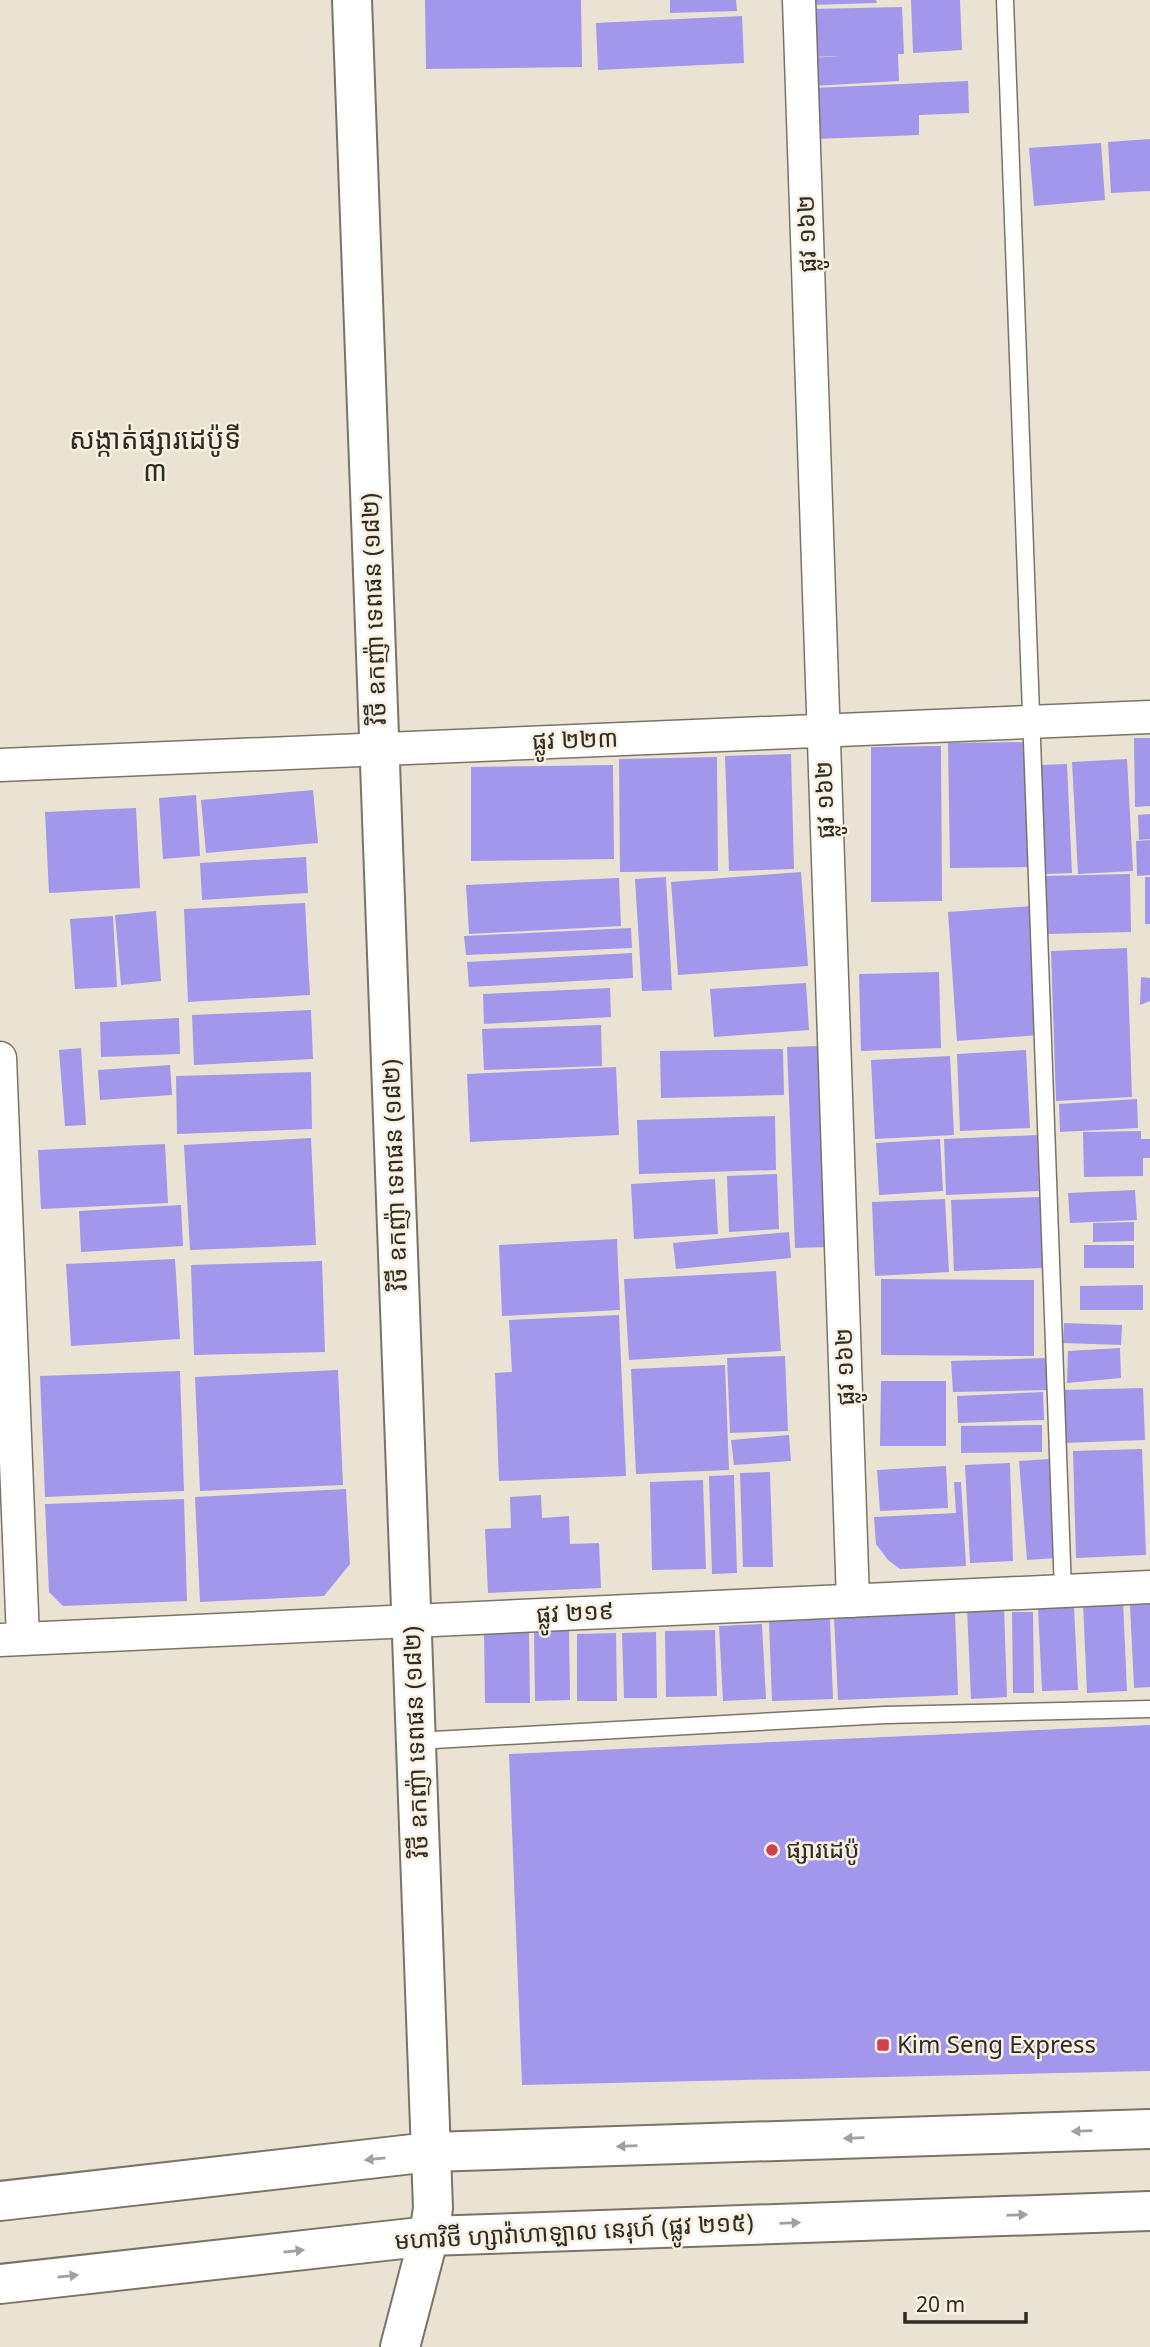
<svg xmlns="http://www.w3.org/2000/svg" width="1150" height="2347" viewBox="0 0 1150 2347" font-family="Georgia,'Noto Sans Khmer',serif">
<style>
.building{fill:#a297ea}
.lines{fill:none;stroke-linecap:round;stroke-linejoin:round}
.service-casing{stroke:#7b7466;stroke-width:19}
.minor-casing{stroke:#7b7466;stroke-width:35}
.tertiary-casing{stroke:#7b7466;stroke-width:42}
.secondary-casing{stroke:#7b7466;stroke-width:42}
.service{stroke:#fff;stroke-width:16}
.minor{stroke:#fff;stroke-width:32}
.tertiary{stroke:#fff;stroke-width:38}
.secondary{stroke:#fff;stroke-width:38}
.oneway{fill:#a1a09d}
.poi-dot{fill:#d0404d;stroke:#f8f0e1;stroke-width:2.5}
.labels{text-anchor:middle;stroke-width:5;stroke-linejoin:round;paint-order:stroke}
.street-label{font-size:24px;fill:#2e2b25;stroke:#f8f0e1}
.poi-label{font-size:24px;fill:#2e2b25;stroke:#f8f0e1;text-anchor:start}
.quarter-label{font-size:28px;fill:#2e2b25;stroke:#f8f0e1}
</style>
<rect width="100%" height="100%" fill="#eae3d3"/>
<path class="building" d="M425 0H581L582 67 426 69Z
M670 0H736L737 11 670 13Z
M808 0H876L877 3 808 5Z
M911 0H960L962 50 913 53Z
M902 7 904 54H898L899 81 813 86 811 58 840 56 811 57 809 9Z
M742 16 744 63 598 70 596 23Z
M968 81 969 113 919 115V135L816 139 813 88Z
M1150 139V191L1111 193 1108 142Z
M1101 143 1105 200 1034 206 1029 148Z
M1134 738H1150V806L1135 807Z
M1026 742 1029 867 950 868 948 743Z
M941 746 942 901 871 902V747Z
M791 754 794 869 729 871 725 756Z
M717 757 718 871 620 872 619 759Z
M1127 759 1133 871 1078 874 1072 762Z
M1067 764 1072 873 1045 874 1040 765Z
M613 765 614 859 471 861V767Z
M313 790 318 843 206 853 201 800Z
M196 795 200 856 163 859 159 798Z
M136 808 140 888 49 893 45 812Z
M1150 814V839L1139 840 1138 815Z
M1150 840V875L1137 876 1136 841Z
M306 857 308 893 202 900 200 863Z
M801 872 808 966 678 975 671 882Z
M1130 874 1131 932 1046 934 1045 876Z
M666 877 672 990 642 991 635 879Z
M1145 877H1150V924H1145Z
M619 878 621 926 469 934 466 885Z
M305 903 310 995 188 1002 184 909Z
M1032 906 1040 1035 957 1041 948 912Z
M156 911 161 981 121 985 115 915Z
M113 916 117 987 75 989 70 919Z
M631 928 632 948 466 955 464 936Z
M1127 948 1132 1097 1056 1101 1051 951Z
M632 953 633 978 469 987 467 962Z
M939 972 941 1048 861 1051 859 974Z
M1141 977 1150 978V1001L1140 1005Z
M806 983 809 1030 714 1037 710 989Z
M610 988 611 1017 484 1024 483 994Z
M311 1010 313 1059 194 1065 192 1015Z
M179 1018 180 1054 101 1057 100 1022Z
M601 1025 602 1066 484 1070 482 1029Z
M820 1046 828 1247 795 1248 787 1047Z
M81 1048 86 1125 65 1126 59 1050Z
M783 1049 784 1095 661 1098 660 1051Z
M1026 1050 1030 1128 960 1131 957 1054Z
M950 1056 954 1135 875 1139 871 1060Z
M170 1065 172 1095 100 1100 98 1070Z
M616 1067 619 1135 470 1142 467 1074Z
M311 1072 312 1129 177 1134 176 1076Z
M1137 1099 1138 1128 1060 1132 1059 1104Z
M775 1116 776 1170 639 1174 637 1120Z
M1141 1131V1139H1150V1158H1143V1176L1084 1177 1083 1132Z
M1037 1135 1039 1191 946 1195 944 1139Z
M311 1138 316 1245 190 1250 184 1145Z
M940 1139 943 1191 879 1195 876 1143Z
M165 1144 168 1203 41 1209 38 1150Z
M777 1174 779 1229 729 1232 727 1176Z
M715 1179 718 1234 634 1239 631 1184Z
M1135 1190 1137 1220 1070 1223 1068 1193Z
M1041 1197 1043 1268 954 1271 951 1200Z
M945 1199 949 1272 875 1276 872 1202Z
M181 1205 183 1246 81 1252 79 1211Z
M1134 1222V1241L1093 1242V1223Z
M789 1232 791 1258 676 1269 673 1243Z
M617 1239 620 1310 502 1316 499 1245Z
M1084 1245H1134V1268H1084Z
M175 1259 180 1339 71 1346 66 1264Z
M322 1261 325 1352 194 1355 191 1265Z
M776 1271 781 1351 629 1360 624 1279Z
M881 1279 1034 1280V1356L881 1355Z
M1143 1285V1310H1080V1286Z
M619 1315 626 1476 499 1481 495 1373 512 1372 509 1320Z
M1064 1323 1122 1325 1121 1345 1063 1343Z
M1120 1348 1121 1378 1067 1383 1068 1351Z
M785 1356 788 1431 730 1433 727 1358Z
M1047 1358 1048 1390 953 1392 951 1361Z
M725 1365 729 1470 636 1474 631 1369Z
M338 1370 343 1485 200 1491 195 1377Z
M180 1371 184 1491 45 1497 40 1376Z
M881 1381H946V1446H880Z
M1143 1388 1145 1440 1063 1443 1061 1390Z
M1043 1392 1044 1420 958 1423 957 1396Z
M1042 1425V1452L961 1453V1426Z
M789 1435 791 1461 734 1465 731 1440Z
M1142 1449 1146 1555 1076 1558 1073 1451Z
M1049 1459 1056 1558 1027 1560 1019 1461Z
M1010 1463 1013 1561 970 1563 965 1465Z
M946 1466 948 1508 880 1511 877 1470Z
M770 1472 773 1567H743L740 1473Z
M734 1475 737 1573 712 1574 709 1476Z
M703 1480 706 1569 652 1570 650 1482Z
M954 1482H961L966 1566 900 1569 888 1560 876 1544 874 1517 956 1513Z
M346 1489 350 1564 324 1596 200 1602 195 1497Z
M541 1495 542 1518 569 1516 570 1544 599 1543 601 1588 488 1593 485 1529 511 1528 510 1497Z
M184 1499 187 1601 63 1606 49 1592 45 1504Z
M1123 1601 1127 1691 1087 1693 1083 1603Z
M1150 1604V1687L1134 1688 1130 1605Z
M1074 1606 1078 1690 1042 1691 1038 1608Z
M1004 1607 1007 1697 971 1699 967 1608Z
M955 1612 958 1695 838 1700 834 1618Z
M1012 1612H1033L1034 1693H1013Z
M830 1619 833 1699 772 1701 769 1622Z
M762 1624 766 1699 723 1701 719 1626Z
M569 1630 570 1700 535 1701 534 1631Z
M715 1630 717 1696 666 1697 665 1631Z
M529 1631 530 1703H485L484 1632Z
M656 1632 657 1698H624L622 1633Z
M616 1633 617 1701H577V1634Z
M1150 1725V2071L522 2085 509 1754Z"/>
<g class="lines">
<g class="service-casing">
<path id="service" d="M1005 0 1063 1591
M416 1741 885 1715 1150 1709"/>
</g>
<g class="minor-casing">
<path id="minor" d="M799 0 853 1601
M0 765 1150 717
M0 1058 23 1639
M0 1640 1150 1587"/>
</g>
<g class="tertiary-casing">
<path id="tertiary" d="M352 0 433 2208 429 2236 400 2347"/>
</g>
<g class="secondary-casing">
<path id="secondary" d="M0 2201 430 2152 1150 2129
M0 2284 429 2236 1150 2211"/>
</g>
<use href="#service" class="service"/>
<use href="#minor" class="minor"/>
<use href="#tertiary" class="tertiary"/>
<use href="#secondary" class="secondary"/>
</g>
<defs><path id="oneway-solid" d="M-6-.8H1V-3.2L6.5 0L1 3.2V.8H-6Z" transform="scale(1.75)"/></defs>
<g class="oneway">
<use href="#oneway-solid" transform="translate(1082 2131) rotate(178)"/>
<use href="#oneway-solid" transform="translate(854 2138) rotate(178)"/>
<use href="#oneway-solid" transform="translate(627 2146) rotate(178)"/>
<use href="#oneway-solid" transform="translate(375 2159) rotate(174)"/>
<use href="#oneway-solid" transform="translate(1017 2215) rotate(-2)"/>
<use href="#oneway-solid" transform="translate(790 2223) rotate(-2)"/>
<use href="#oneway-solid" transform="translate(294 2251) rotate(-6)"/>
<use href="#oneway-solid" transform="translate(68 2276) rotate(-6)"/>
</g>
<g class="poi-dot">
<circle cx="772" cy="1850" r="7"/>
<rect x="876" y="2038" width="14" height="14" rx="3.5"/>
</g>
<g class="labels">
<g class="street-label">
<text transform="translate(807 234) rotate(-92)" y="8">ផ្លូវ ១៦២</text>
<text transform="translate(374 609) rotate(-92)" y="8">វិថី ឧកញ៉ា ទេពផន (១៨២)</text>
<text transform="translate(575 740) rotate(-2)" y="8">ផ្លូវ ២២៣</text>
<text transform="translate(825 800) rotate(-92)" y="8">ផ្លូវ ១៦២</text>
<text transform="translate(395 1175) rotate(-92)" y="8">វិថី ឧកញ៉ា ទេពផន (១៨២)</text>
<text transform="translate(845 1367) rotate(-92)" y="8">ផ្លូវ ១៦២</text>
<text transform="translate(575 1613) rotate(-3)" y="8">ផ្លូវ ២១៩</text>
<text transform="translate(416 1742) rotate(-92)" y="8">វិថី ឧកញ៉ា ទេពផន (១៨២)</text>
<text transform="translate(574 2232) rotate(-3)" y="8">មហាវិថី ហ្សាវ៉ាហាឡាល នេរុហ៍ (ផ្លូវ ២១៥)</text>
</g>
<g class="poi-label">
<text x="786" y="1858">ផ្សារដេប៉ូ</text>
<text x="897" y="2053">Kim Seng Express</text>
</g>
<g class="quarter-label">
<text x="155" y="449">សង្កាត់ផ្សារដេប៉ូទី<tspan x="155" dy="32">៣</tspan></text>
</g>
</g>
<path d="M905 2312v10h121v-10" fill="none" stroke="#2e2b25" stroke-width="3.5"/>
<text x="916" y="2312" font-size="21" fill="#2e2b25" stroke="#f8f0e1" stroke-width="5" paint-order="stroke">20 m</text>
</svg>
